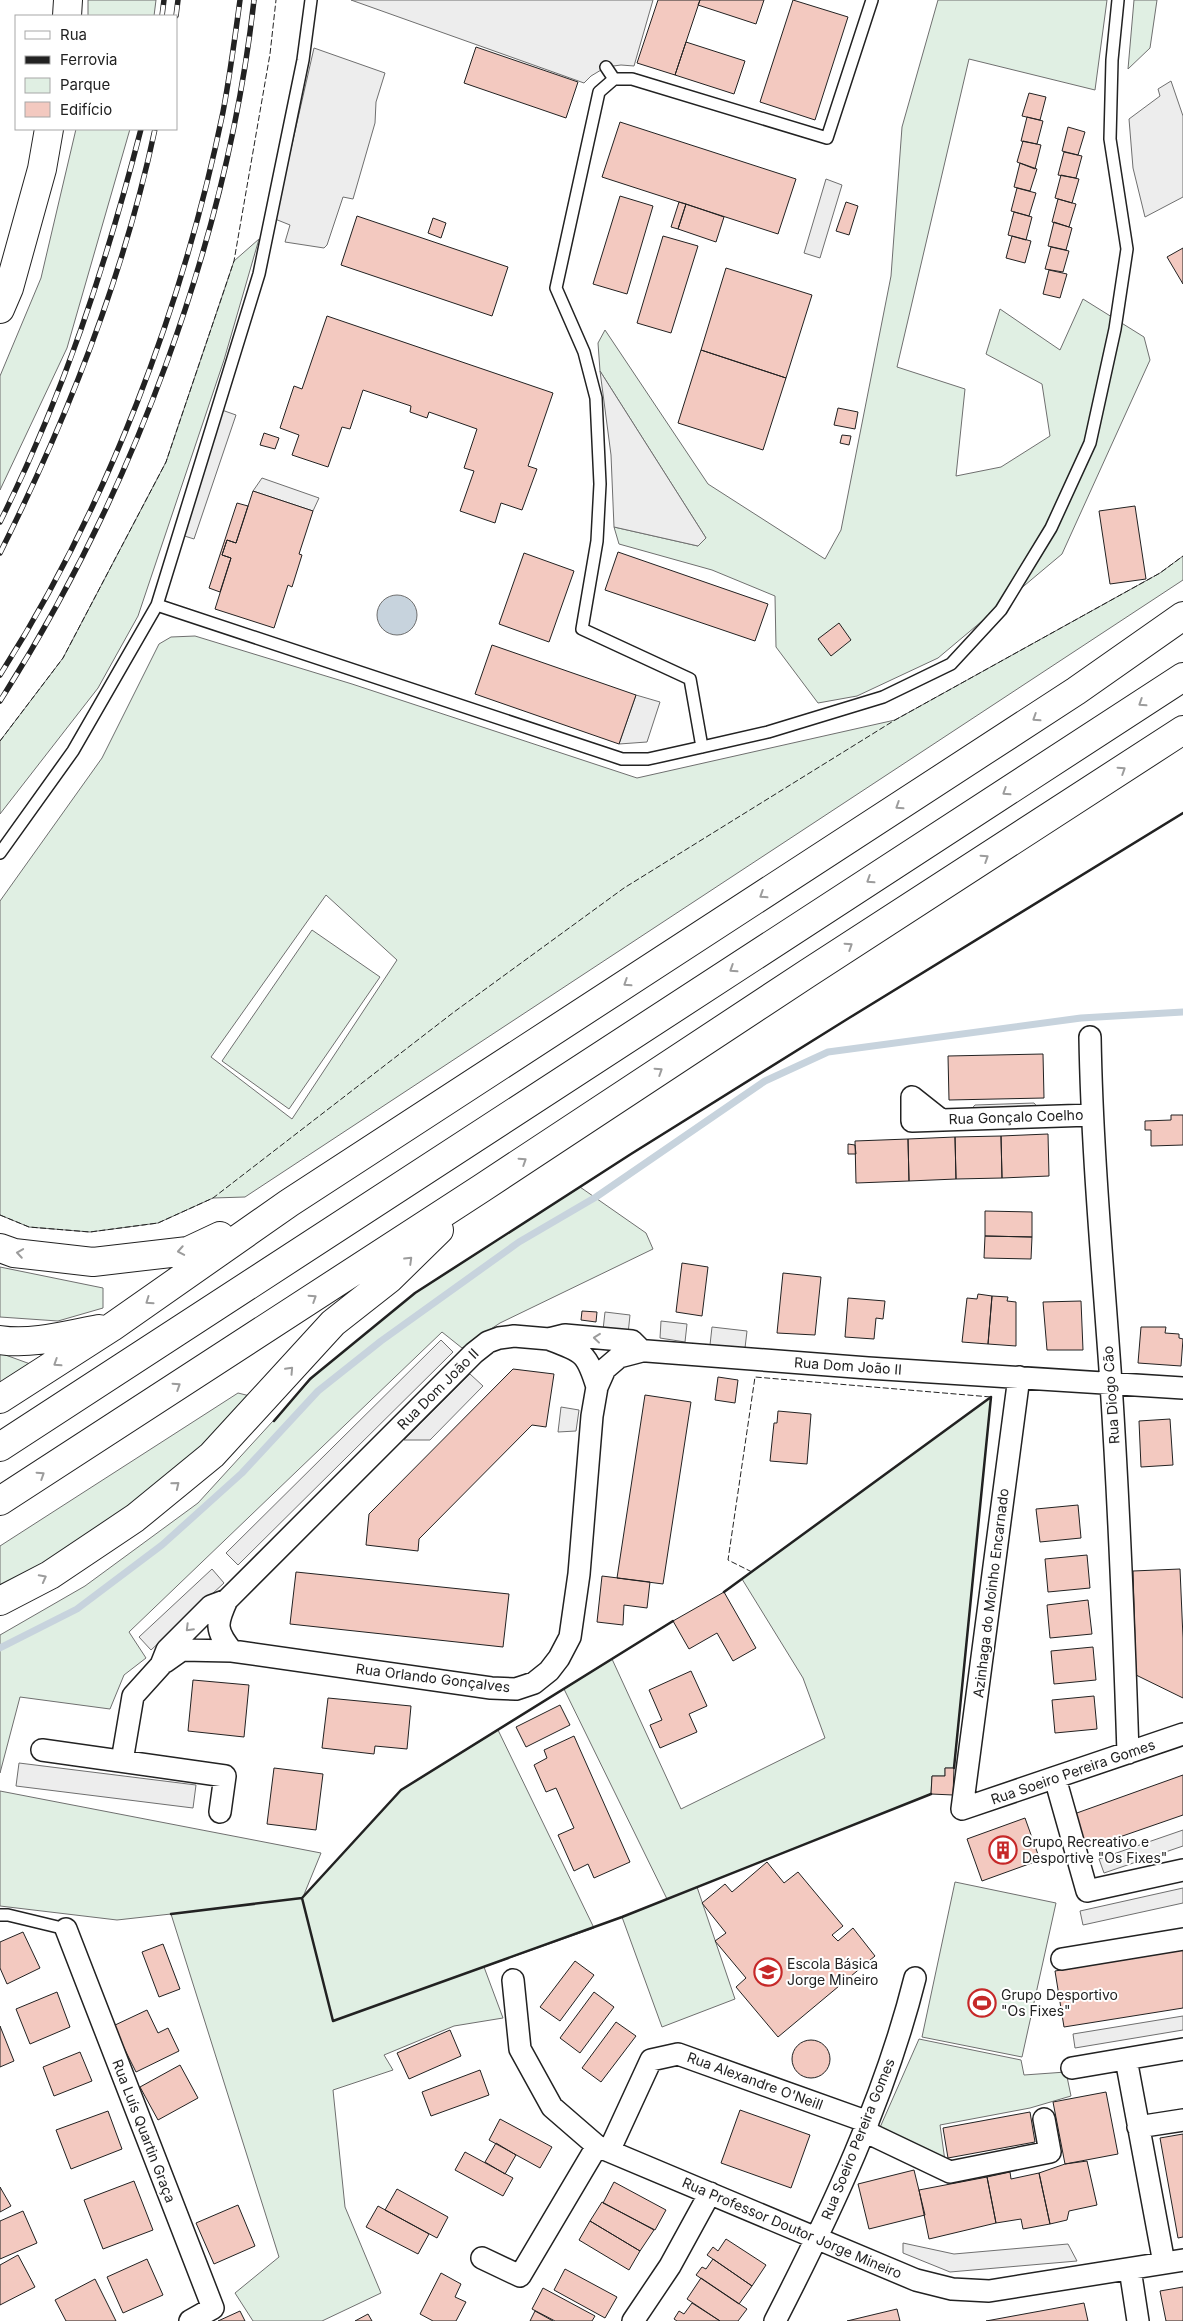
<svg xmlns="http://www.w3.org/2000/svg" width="1183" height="2321" viewBox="0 0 1183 2321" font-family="Inter,sans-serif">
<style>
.green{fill:#e0efe3;stroke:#6f6f6f;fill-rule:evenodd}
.parking{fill:#ededed;stroke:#6f6f6f}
.water{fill:#c7d3dd;stroke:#6f6f6f}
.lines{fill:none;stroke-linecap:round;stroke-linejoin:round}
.stream{stroke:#c7d3dd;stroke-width:7}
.building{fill:#f3c9c0;stroke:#222}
.lane-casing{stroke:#222;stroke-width:14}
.street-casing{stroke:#222;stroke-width:24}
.secondary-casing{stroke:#222;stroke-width:30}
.highway-casing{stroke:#222;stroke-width:30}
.lane{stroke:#fff;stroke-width:11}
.street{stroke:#fff;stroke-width:21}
.secondary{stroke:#fff;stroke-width:28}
.highway{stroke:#fff;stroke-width:28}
.rail-casing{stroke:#222;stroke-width:5.5}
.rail{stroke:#fff;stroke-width:4;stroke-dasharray:11;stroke-linecap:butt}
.fence{stroke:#222;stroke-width:1;stroke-dasharray:6 2.5;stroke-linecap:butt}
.wall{stroke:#222;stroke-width:2.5}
.oneway{stroke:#9c9c9c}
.labels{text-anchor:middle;stroke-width:4;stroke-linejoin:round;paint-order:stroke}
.street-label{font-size:14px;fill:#222;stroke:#fff}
.poi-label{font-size:14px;fill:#222;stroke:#fff;text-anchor:start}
</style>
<rect width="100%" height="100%" fill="#fff"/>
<path class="green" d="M88 0H156L154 16H88Z
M938 0H1107L1095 90 969 59 897 367 965 389 956 476 1001 467 1050 436 1042 384 986 354 1000 309 1060 350 1083 299 1144 337 1150 360 1062 554 938 658 857 696 818 703 776 647 775 596 712 570 619 544 614 527 698 546 706 538 600 371 598 343 605 330 708 484 825 559 841 530 891 276 902 127Z
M1134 0H1157L1150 48 1128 69Z
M76 129H130L67 348 0 490V376L41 278Z
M259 239 224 360 138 616 98 688 0 814V741L63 658 166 462 234 261Z
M1183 556V580L245 1197 213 1198 158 1223 90 1232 29 1227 0 1215V901L102 758 159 644 171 637 195 636 352 684 637 778 895 720 1160 573ZM326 895 397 960 292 1119 211 1057Z
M312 930 380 977 289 1109 222 1061Z
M580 1187 646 1233 653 1249 500 1323 462 1348 442 1332 129 1632 146 1658 124 1675 110 1709 20 1697 0 1773V1635L85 1586 198 1503 315 1375 415 1293Z
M0 1267 103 1288V1308L58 1321 0 1317Z
M0 1353 33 1365 0 1388Z
M238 1393 254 1397 139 1505 36 1571 0 1587V1546Z
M991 1397 954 1768H945V1776H932L931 1794 697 1887 735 1999 662 2027 622 1917 667 1899 564 1689 612 1659 681 1809 825 1738 803 1678 742 1579Z
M498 1730 594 1928 484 1967 503 2018 454 2026 384 2055 393 2070 333 2090 345 2207 381 2293 322 2321H253L235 2293 279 2257 171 1914 117 1920 0 1906V1791L321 1853 303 1897 401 1790Z
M955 1882 1056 1903 1022 2057 922 2037Z
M919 2039 1021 2060 1024 2075 1066 2072 1071 2096 1030 2108 940 2125 945 2161 878 2132Z"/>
<path class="parking" d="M351 0H653L634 66 621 65 606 67 591 76 584 83Z
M314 48 385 73 376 102 375 123 353 199 343 197 327 245 324 248 285 242 290 225 275 219Z
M1171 81 1183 116V197L1145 217 1133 168 1129 119 1160 96 1158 89Z
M826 179 842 185 820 258 804 253Z
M600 371 706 538 698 546 614 527 611 455Z
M219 409 236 415 194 539 175 533Z
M262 478 319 498 313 511 253 491Z
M636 695 660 702 647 742 619 744Z
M1034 1103 1043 1113 965 1116 975 1105Z
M605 1312 630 1315 628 1334 603 1330Z
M661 1321 687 1324 685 1342 660 1338Z
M712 1327 747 1331 745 1348 710 1345Z
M441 1340 453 1352 238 1565 226 1553Z
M470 1374 483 1386 430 1440H404Z
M561 1407 579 1410 576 1431 558 1432Z
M212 1569 224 1583 151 1650 139 1637Z
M19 1763 196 1785 193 1808 16 1786Z
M1183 1830V1846L1104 1873 1099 1859Z
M1183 1888V1903L1083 1925 1080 1911Z
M1183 2016V2030L1075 2048 1073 2034Z
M903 2243 954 2254 1068 2244 1077 2261 950 2272 903 2253Z"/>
<path class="water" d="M377 615a20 20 0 1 1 40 0a20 20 0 1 1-40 0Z"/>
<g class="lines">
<path class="stream" d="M0 1648 77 1609 162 1545 242 1473 318 1391 381 1341 519 1242 596 1197 765 1081 828 1052 1081 1018 1183 1012"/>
</g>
<path class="building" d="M658 0H700L675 75 637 63Z
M700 0H764L756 24 698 5Z
M793 0 848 17 815 120 760 102Z
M686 42 745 61 734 94 675 75Z
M476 47 578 82 566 118 464 83Z
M1029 93 1046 97 1040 120 1022 116Z
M1027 117 1043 121 1037 144 1021 141Z
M620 122 796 179 778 234 602 177Z
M1068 127 1085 132 1078 155 1062 151Z
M1023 141 1041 145 1035 169 1017 162Z
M1064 152 1082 156 1076 178 1058 175Z
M1020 163 1037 169 1030 191 1014 187Z
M1061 175 1079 179 1072 203 1055 198Z
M1017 188 1036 193 1029 216 1011 211Z
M620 196 653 206 627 294 593 284Z
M1058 199 1076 204 1069 227 1052 222Z
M679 202 686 204 678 229 671 227Z
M846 202 858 206 849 235 836 231Z
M686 204 724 217 716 242 678 229Z
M1014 212 1032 217 1026 240 1008 235Z
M357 216 508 267 492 316 341 265Z
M433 218 446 223 441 238 428 233Z
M1054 222 1072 228 1066 250 1048 246Z
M663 236 698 246 671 333 637 323Z
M1012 236 1031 241 1025 263 1006 258Z
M1051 247 1069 251 1063 272 1045 269Z
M1183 248V284L1167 257Z
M726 268 812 295 786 378 701 350Z
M1049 270 1067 274 1060 298 1043 294Z
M327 316 553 393 528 466 537 469 522 510 501 503 495 523 460 511 474 471 464 468 477 429 429 412 427 418 410 412 411 406 363 390 350 429 342 427 328 467 292 455 299 435 280 428 294 386 302 389Z
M701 350 786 378 763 450 678 423Z
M838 408 858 412 855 429 834 425Z
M264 433 279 438 275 449 260 445Z
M842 435 851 436 849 445 840 443Z
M253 491 313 511 299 554 302 555 292 587 288 585 274 628 215 609 231 558 222 555 227 540 236 543Z
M237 503 248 506 236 543 227 540 222 555 231 558 220 592 209 588Z
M1135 506 1146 579 1110 584 1099 511Z
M618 552 768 604 755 641 605 590Z
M524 553 574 571 549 642 499 624Z
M839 623 851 640 831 656 818 639Z
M492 645 636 695 619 744 475 694Z
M1043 1054 1044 1098 949 1100 948 1056Z
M1171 1115H1183V1145L1151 1146V1130H1145V1121L1171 1120Z
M1048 1134 1049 1176 1002 1178 1001 1136Z
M1001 1136 1002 1178 956 1179 955 1137Z
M955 1137 956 1179 909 1181 908 1139Z
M908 1139 909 1181 856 1183 855 1141Z
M848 1144 855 1145 856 1154H848Z
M985 1211 1032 1212V1237L985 1236Z
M985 1236 1032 1237 1031 1259 984 1258Z
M682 1263 708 1267 702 1316 676 1312Z
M783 1273 821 1277 815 1335 777 1333Z
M978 1294 992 1296 988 1344 962 1342 967 1298 977 1299Z
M992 1296 1008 1297 1007 1301 1016 1302V1346L988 1344Z
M848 1298 885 1301 883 1319 876 1318 874 1339 845 1337Z
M1081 1301 1083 1350H1047L1043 1302Z
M582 1311 597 1312 596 1322 581 1320Z
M1141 1327H1166L1165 1333 1179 1334V1338L1183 1339 1181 1366 1138 1363Z
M513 1369 554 1374 546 1427 532 1425 419 1539 418 1551 366 1545 369 1514Z
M718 1377 738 1380 735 1403 715 1400Z
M645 1395 691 1402 663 1584 617 1578Z
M778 1411 811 1414 807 1464 770 1461 774 1423H777Z
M1170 1419 1173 1465 1141 1467 1139 1421Z
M1078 1505 1081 1538 1040 1542 1036 1509Z
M1087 1555 1090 1588 1048 1592 1045 1559Z
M1180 1569 1183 1638V1698L1136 1675 1133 1571Z
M296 1572 509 1594 503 1647 290 1624Z
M602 1576 650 1582 647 1608 624 1605 623 1625 597 1622Z
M724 1592 756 1648 733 1661 717 1633 689 1649 673 1621Z
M1088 1600 1092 1634 1050 1638 1047 1605Z
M1093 1647 1096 1680 1054 1684 1051 1651Z
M691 1671 707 1706 689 1714 697 1732 660 1748 650 1725 662 1720 649 1690Z
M193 1680 249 1685 244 1737 188 1731Z
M1094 1696 1097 1729 1055 1733 1052 1700Z
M328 1698 411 1706 407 1749 375 1746 374 1754 322 1748Z
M560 1705 570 1725 526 1747 516 1727Z
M574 1736 630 1862 594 1878 588 1864 574 1871 558 1835 574 1828 556 1788 546 1792 534 1765 547 1758 544 1750Z
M274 1768 323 1774 316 1830 267 1824Z
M945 1768H954L953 1795 931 1794 932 1776H945Z
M1183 1775V1815L1085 1849 1074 1814Z
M1025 1818 1040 1860 982 1881 967 1839Z
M767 1862 784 1883 798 1872 843 1926 832 1935 838 1941 853 1928 875 1956 778 2037 736 1987 746 1978 715 1941 726 1933 702 1903 725 1884 732 1892Z
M23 1932 40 1968 7 1984 0 1968V1942Z
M163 1944 180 1989 159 1997 142 1952Z
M1183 1950V2008L1064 2027 1055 1971Z
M575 1961 594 1975 560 2021 540 2007Z
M57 1992 70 2027 30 2044 16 2009Z
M594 1992 614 2007 580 2053 560 2038Z
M147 2010 158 2033 168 2028 179 2051 136 2072 113 2026Z
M616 2022 636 2036 601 2082 582 2068Z
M0 2026 14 2061 0 2067Z
M450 2030 461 2056 409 2079 397 2053Z
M792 2059a19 19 0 1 1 38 0a19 19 0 1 1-38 0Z
M80 2052 92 2081 54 2096 43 2067Z
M180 2065 198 2098 158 2120 140 2087Z
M480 2070 489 2095 431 2116 422 2092Z
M1106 2092 1118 2154 1065 2164 1053 2102Z
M740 2110 810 2135 791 2188 721 2163Z
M108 2111 122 2149 71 2169 56 2130Z
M1030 2112 1035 2142 948 2158 943 2128Z
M500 2119 552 2147 540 2168 489 2140Z
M1183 2134V2237L1178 2238 1160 2138Z
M496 2143 516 2155 505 2174 485 2162Z
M465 2152 513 2178 503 2196 455 2170Z
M1087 2161 1097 2205 1069 2211 1067 2220 1050 2224 1039 2173 1065 2164Z
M914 2170 925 2215 869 2229 858 2184Z
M1010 2172 1011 2179 1039 2173 1050 2224 1023 2229 1021 2219 996 2223 987 2177Z
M987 2177 996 2223 929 2239 919 2190Z
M134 2181 153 2230 103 2249 84 2200Z
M614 2182 666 2210 655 2230 603 2203Z
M0 2187 11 2206 0 2212Z
M397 2189 448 2217 437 2238 385 2210Z
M602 2202 654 2230 640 2251 590 2221Z
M238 2205 255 2246 214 2264 196 2223Z
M378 2206 429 2234 418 2254 366 2227Z
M23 2211 37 2243 0 2259V2221Z
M590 2221 640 2251 629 2270 579 2240Z
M726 2239 766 2265 752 2286 707 2255 713 2247 718 2251Z
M18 2255 35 2287 0 2305V2265Z
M147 2259 163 2295 123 2313 107 2277Z
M713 2259 752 2286 739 2304 696 2275 702 2267 706 2269Z
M565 2269 617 2297 605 2318 554 2290Z
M441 2273 461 2284 455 2297 466 2302 456 2321H433L420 2314Z
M701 2278 747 2309 738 2321H720L687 2299Z
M95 2279 116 2321H66L55 2300Z
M1183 2287V2321H1166L1160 2291Z
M543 2288 595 2316 592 2321H555L532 2309Z
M692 2303 720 2321H677L674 2319 679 2311 684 2314Z
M1084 2303 1088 2321H986Z
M897 2309 900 2321H847Z
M240 2311 245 2321H218Z
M535 2311 553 2321H530Z
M368 2314 372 2321H355Z"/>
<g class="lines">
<g class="lane-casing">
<path id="lane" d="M872 0 827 138 632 79H614L599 92 556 288 584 352 596 398 600 484 597 541 582 629 690 679 702 747 768 732 883 697 951 664 1001 610 1051 528 1090 443 1115 329 1127 249 1110 139 1112 60 1118 0
M606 67 614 79
M157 605 622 759H648L702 747
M0 853 73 751 157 605 259 274 303 60 311 0
M0 1915H8L66 1929"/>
</g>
<g class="street-casing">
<path id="street" d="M1090 1037C1092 1153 1103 1268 1111 1383 1119 1507 1124 1630 1128 1753
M941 1120 912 1097V1121L1091 1115
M551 1340C584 1352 587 1354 597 1387
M1019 1377 962 1809 1183 1734
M227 1600C216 1624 215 1630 232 1651
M165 1662 182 1650 232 1651 491 1688 516 1689 534 1683 549 1671 559 1658 570 1637 579 1574 592 1416 597 1387 605 1369 619 1357 642 1351
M42 1750 225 1776 220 1812
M122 1761 133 1696 161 1665 167 1650 211 1606 227 1600 474 1353 488 1342 499 1338 514 1336 549 1339 565 1335 632 1341 642 1351H647L868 1368 1183 1388
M1055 1778 1087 1891 1183 1870
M66 1929 213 2308 190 2321
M1062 1959 1183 1939
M513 1980 520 2049 552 2107 597 2146 916 2280 952 2289 989 2291 1183 2260
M1126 2059 1164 2263
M1072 2068 1183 2049
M1138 2127 1183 2120
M864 2131 950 2172 1050 2152 1044 2119
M609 2151 651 2060 678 2054 868 2122
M482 2258 520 2276 597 2146
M1130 2269 1138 2321
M633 2321 670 2266 710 2193
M775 2321C831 2212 885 2098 915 1978"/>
</g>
<g class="secondary-casing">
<path id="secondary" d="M67 16 68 0
M0 309 9 288 42 169 49 129"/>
</g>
<g class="highway-casing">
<path id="highway" d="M0 1248 14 1253 93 1262 188 1251 220 1236
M0 1340C32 1345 67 1335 99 1329
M0 1399 112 1327 289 1203 1076 691 1183 616
M0 1447 1183 677
M0 1501 482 1188 808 973 1183 730
M0 1601 50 1575 135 1518 212 1455 333 1323 389 1279 439 1230"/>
</g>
<use href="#lane" class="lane"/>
<use href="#street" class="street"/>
<use href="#secondary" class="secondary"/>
<use href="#highway" class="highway"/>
<g class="rail-casing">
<path id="rail" d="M162 16 164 0
M176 16 178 0
M0 522C63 396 106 265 141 129
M0 553C67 419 124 276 155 129
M0 675C107 507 183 307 223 112 230 75 235 37 240 0
M0 701C131 496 227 242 254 0"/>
</g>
<use href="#rail" class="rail"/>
<path class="fence" d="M0 741 63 658 166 462 234 261 270 54 276 0
M0 1215 29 1227 90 1232 158 1223 213 1198 454 1012 624 888 895 720 1160 573 1183 556
M752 1572 728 1560 755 1377 991 1397"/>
<path class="wall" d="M274 1421 310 1379 415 1293 631 1154 849 1018 1183 813
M724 1592 991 1397
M954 1768 991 1397
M302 1898 401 1790 673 1621
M171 1914 302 1898 333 2021 622 1917 931 1794"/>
</g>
<defs><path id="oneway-chevron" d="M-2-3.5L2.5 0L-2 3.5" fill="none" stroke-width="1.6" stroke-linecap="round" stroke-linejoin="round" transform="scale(1.25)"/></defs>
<g class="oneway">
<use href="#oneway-chevron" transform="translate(1142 703) rotate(147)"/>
<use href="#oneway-chevron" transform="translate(1036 718) rotate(147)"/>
<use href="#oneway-chevron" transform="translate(1122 770) rotate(-33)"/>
<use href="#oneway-chevron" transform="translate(1006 792) rotate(147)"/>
<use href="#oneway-chevron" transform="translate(899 806) rotate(147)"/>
<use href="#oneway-chevron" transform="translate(985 858) rotate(-33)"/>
<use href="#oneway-chevron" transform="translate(870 880) rotate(147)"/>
<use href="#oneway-chevron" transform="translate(763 895) rotate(147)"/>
<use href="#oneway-chevron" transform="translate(849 946) rotate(-33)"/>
<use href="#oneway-chevron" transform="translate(733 969) rotate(147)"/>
<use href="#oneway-chevron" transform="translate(627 983) rotate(147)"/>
<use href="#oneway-chevron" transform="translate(659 1071) rotate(-33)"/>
<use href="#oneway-chevron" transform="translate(523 1161) rotate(-33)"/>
<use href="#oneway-chevron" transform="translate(181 1251) rotate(170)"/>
<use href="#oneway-chevron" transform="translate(20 1253) rotate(-171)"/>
<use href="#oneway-chevron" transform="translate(409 1260) rotate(-44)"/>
<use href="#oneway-chevron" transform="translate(313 1298) rotate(-33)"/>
<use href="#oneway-chevron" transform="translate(149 1301) rotate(145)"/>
<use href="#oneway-chevron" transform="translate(597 1338) rotate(-174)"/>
<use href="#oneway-chevron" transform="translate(57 1363) rotate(147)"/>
<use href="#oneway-chevron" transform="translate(290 1370) rotate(-47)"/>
<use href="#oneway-chevron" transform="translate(177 1386) rotate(-33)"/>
<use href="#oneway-chevron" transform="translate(41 1475) rotate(-33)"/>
<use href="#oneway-chevron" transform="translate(176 1485) rotate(-39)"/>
<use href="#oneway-chevron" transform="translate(43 1578) rotate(-28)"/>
<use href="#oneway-chevron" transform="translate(189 1628) rotate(135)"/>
</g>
<defs>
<g id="building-ring" transform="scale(1.4375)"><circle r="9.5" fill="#fff" stroke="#c62828" stroke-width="1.5"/><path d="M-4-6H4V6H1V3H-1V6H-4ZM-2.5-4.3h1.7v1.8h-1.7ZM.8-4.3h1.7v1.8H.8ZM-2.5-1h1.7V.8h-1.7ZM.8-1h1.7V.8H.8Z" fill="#c62828"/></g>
<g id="school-ring" transform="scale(1.4375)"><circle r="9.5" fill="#fff" stroke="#c62828" stroke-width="1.5"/><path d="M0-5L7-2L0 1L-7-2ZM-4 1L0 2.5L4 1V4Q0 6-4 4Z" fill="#c62828"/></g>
<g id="stadium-ring" transform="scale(1.4375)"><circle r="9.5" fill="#fff" stroke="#c62828" stroke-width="1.5"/><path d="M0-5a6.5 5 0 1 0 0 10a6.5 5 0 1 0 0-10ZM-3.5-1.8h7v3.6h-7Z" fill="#c62828"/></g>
</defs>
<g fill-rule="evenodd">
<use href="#building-ring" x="1003" y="1850"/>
<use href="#school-ring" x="768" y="1972"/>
<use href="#stadium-ring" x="982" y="2003"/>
</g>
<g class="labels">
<g class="street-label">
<text transform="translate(1016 1117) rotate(-2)" y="5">Rua Gonçalo Coelho</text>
<text transform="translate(848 1366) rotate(4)" y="5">Rua Dom João II</text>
<text transform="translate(438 1389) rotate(-45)" y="5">Rua Dom João II</text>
<text transform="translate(1111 1395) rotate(-94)" y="5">Rua Diogo Cão</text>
<text transform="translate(991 1593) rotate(-83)" y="5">Azinhaga do Moinho Encarnado</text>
<text transform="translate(433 1678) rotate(7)" y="5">Rua Orlando Gonçalves</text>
<text transform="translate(1073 1772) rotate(-19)" y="5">Rua Soeiro Pereira Gomes</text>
<text transform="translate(755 2081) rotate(20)" y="5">Rua Alexandre O'Neill</text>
<text transform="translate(144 2131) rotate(69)" y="5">Rua Luís Quartin Graça</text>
<text transform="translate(858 2139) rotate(-68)" y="5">Rua Soeiro Pereira Gomes</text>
<text transform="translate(792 2228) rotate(23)" y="5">Rua Professor Doutor Jorge Mineiro</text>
</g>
<g class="poi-label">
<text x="1022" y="1847">Grupo Recreativo e<tspan x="1022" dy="16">Desportive "Os Fixes"</tspan></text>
<text x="787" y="1969">Escola Básica<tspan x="787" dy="16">Jorge Mineiro</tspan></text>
<text x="1001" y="2000">Grupo Desportivo<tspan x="1001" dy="16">"Os Fixes"</tspan></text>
</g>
</g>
<rect x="15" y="15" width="162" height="115" fill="#ffffff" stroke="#a7a7a7"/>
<rect x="25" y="31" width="25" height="8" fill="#ffffff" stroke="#a7a7a7"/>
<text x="60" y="40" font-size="15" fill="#222222">Rua</text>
<rect x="25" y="56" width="25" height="8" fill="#222222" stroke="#a7a7a7"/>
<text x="60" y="65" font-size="15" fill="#222222">Ferrovia</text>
<rect x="25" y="78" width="25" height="15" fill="#e0efe3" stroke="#a7a7a7"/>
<text x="60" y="90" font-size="15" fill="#222222">Parque</text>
<rect x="25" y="102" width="25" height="15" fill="#f3c9c0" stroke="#a7a7a7"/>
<text x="60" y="115" font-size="15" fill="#222222">Edifício</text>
</svg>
